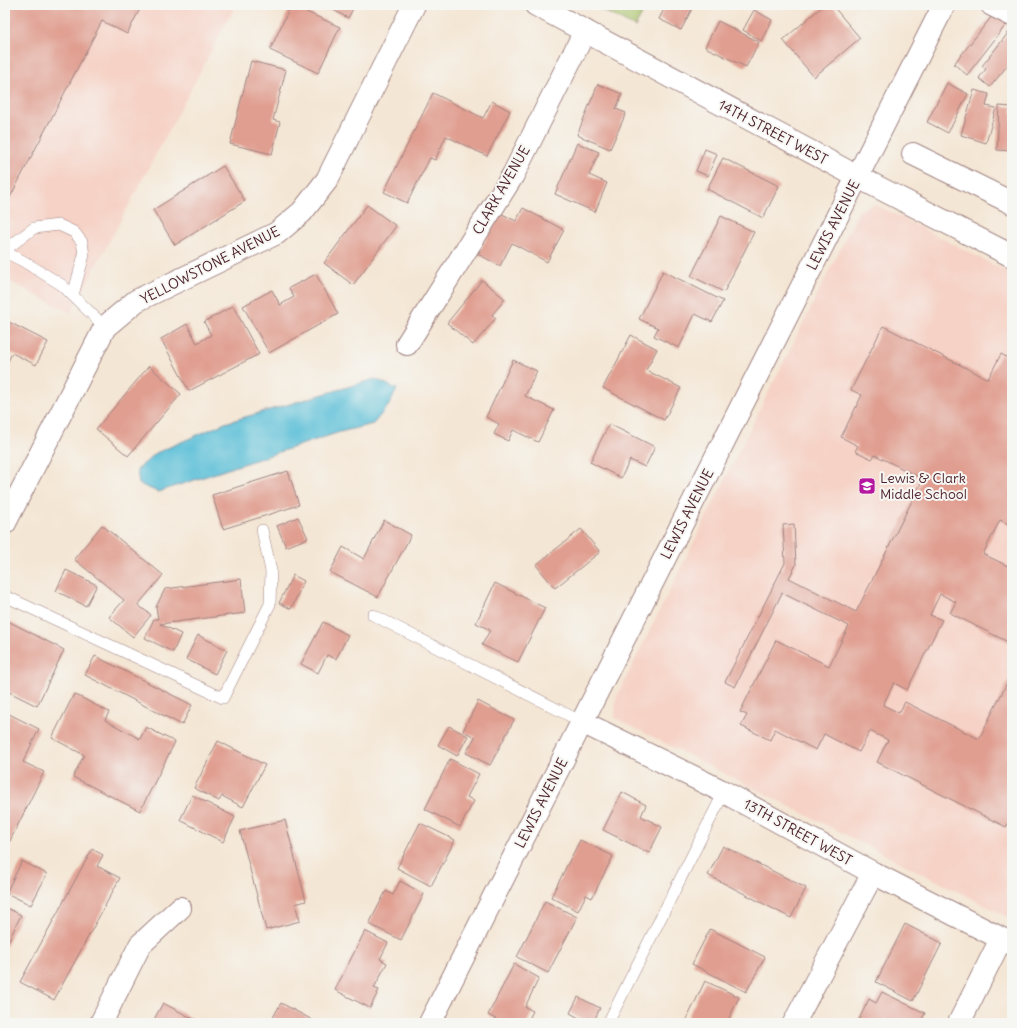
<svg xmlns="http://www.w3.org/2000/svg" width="1017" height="1028" viewBox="0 0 1017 1028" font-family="Delius,sans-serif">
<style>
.built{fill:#f6d1c5}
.green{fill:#a6bf64;stroke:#786f48}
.water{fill:#59bed7;stroke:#526e81}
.building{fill:#e09e90}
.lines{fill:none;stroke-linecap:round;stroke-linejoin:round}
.service-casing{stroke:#9f8280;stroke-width:12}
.minor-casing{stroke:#9f8280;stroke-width:24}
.tertiary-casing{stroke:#9f8280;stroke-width:24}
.service{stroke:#fff;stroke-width:11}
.minor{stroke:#fff;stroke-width:22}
.tertiary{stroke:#fff;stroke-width:22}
.labels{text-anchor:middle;stroke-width:4;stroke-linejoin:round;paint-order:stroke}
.street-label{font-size:14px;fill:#4a1f2b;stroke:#f6f6f2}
.poi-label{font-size:14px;fill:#4a1f2b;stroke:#f6f6f2;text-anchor:start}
</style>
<rect width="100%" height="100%" fill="#f6f6f2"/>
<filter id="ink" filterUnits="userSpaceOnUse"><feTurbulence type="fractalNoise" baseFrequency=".025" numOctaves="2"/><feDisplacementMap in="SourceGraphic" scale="8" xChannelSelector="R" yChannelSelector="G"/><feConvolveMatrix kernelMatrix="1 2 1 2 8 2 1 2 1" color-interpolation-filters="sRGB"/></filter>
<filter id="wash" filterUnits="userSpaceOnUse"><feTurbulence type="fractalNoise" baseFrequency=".012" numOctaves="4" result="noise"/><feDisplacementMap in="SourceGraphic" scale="16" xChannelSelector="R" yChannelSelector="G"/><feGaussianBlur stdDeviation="0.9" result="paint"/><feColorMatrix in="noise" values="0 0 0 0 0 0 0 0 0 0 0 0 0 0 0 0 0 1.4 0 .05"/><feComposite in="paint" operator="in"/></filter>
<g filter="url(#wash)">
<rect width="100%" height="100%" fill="#f4e6d4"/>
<path class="built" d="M5 5H236L71 313 5 279Z
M874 204 1012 274V919L615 718 616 698 859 211Z"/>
<path class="green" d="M592 5H647L635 27Z"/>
<path class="water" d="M375 379 397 389 389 405 373 424 340 432 158 492 139 484 137 470 156 453 225 423Z"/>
<g id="blocks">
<path class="building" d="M5 5H142L127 34 102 21 5 207Z
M291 5 340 27 318 73 270 50Z
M324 5H355L348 18Z
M666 5H694L681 30 659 19Z
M824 5H832L860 38 814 77 783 40Z
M754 10 772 20 761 41 743 30Z
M996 11 1009 21 967 75 954 64Z
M718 21 759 42 746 67 705 47Z
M1012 28V60L990 87 979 78 986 69 982 66Z
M251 61 286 70 273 120 280 122 272 154 230 144Z
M947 83 968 94 948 133 927 122Z
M598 84 622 94 616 109 626 113 610 149 577 135Z
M974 90 989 94 986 106 996 108 986 143 961 135Z
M433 93 483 118 492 101 510 111 487 156 446 136 435 160 430 158 407 203 384 192Z
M999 106 1012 107V151L997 150Z
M577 143 599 152 589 175 607 183 595 212 555 194Z
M705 149 717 154 708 176 696 171Z
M723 158 779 186 763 218 707 189Z
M223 166 245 201 175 245 153 210Z
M367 205 396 226 353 285 324 263Z
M523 208 564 230 547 262 512 243 500 266 478 254 500 213 516 221Z
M721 216 754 232 724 292 691 276Z
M663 271 723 301 712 322 695 314 679 348 654 336 658 328 639 319Z
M316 274 338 314 269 353 243 306 272 290 280 305 294 297 289 288Z
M482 280 505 299 492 315 496 318 473 345 447 323Z
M233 306 259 354 189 391 161 339 187 324 197 343 211 335 204 322Z
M5 320 48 342 36 365 12 353 5 368Z
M883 326 988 379 1001 354 1012 360V526L1000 520 983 554 1012 568V644L950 613 956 602 940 594 930 615 942 620 907 690 894 683 883 705 899 713 905 702 979 739 1012 673V816L1006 827 877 762 888 740 870 731 859 752 824 734 816 750 775 729 770 740 741 726 747 715 740 712 776 640 829 666 849 626 782 593 735 687 725 682 785 563 783 525 794 524 796 565 789 578 856 612 923 479 875 455 872 459 855 451 858 446 841 437 862 395 851 390Z
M631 335 657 349 646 370 681 388 664 420 603 388Z
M513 360 537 371 525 396 554 410 538 442 513 430 508 441 494 434 499 424 486 417Z
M149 366 181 394 128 456 96 429Z
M609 424 655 447 645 467 630 460 621 478 590 462Z
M288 471 299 505 223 529 212 495Z
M298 517 308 538 286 547 277 526Z
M384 520 411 535 378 597 330 572 343 547 364 559Z
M102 525 163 575 138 605 151 615 133 637 109 617 124 600 74 559Z
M581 529 600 552 555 588 536 565Z
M66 570 97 585 86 606 56 591Z
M293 575 304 581 291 609 279 603Z
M241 579 245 613 160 624 181 634 173 652 145 638 154 619H158L156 607 165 589Z
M495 583 545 608 518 662 482 645 490 630 476 623Z
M6 620 64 650 37 706 5 690Z
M323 622 348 635 336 659 327 655 318 673 301 664Z
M198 635 227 650 215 674 186 659Z
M95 656 192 705 182 725 85 675Z
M74 694 109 712 105 720 140 739 146 727 175 742 140 811 73 777 84 755 52 738Z
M478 701 514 720 490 765 466 753 475 737 463 731Z
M5 712 39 729 23 762 44 772 5 851Z
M449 726 468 736 457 756 438 745Z
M218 741 265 765 243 807 222 796 219 801 194 788Z
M450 759 479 774 467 797 474 801 460 827 425 809Z
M622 792 646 805 641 816 662 827 649 853 603 830Z
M192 795 235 817 223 842 180 820Z
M285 820 306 901 295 904 300 921 266 930 240 831Z
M420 823 455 840 431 886 397 868Z
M580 840 613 856 592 898 586 895 578 911 551 897Z
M723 846 806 888 791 918 708 875Z
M92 849 103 855 97 866 120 878 54 1000 20 982Z
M22 861 47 874 31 905 6 893Z
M400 881 424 894 401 940 369 924 386 891 393 895Z
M545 901 577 917 548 973 517 957Z
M5 907 21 915 5 948Z
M905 924 942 943 913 1001 876 982Z
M710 929 765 957 746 992 692 964Z
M365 931 388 943 380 959 387 963 374 988 379 990 370 1008 335 990Z
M514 964 539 978 525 1007 533 1011 527 1023H503L488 1015Z
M705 981 739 997 727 1023H685Z
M882 992 925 1013 920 1023H857L869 999 876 1003Z
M578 997 600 1008 593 1023H588L570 1013Z
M163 1003 201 1023H152Z
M281 1003 318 1023H270Z"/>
</g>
</g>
<g filter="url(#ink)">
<use href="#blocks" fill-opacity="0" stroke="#9f8280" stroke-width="1"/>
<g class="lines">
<g class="service-casing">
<path id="service" d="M5 250 34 228 59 225 74 232 82 242 84 255 73 295
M5 252 23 261 62 285 105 327
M5 596 223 698 270 604 271 571 262 530
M373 615 582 722
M608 1023 724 792"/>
</g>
<g class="minor-casing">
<path id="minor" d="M992 5 1012 15
M913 154 1012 203
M407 344 513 175 585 31
M5 523 105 327 136 301 277 233 302 212 327 180 414 5
M101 1023 140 945 180 908
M794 1023 873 873
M959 1023 1001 939"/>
</g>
<g class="tertiary-casing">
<path id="tertiary" d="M536 5 858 177 1012 256
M582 722 724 792 873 873 1012 944
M430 1023 944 5"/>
</g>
<use href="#service" class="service"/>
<use href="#minor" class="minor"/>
<use href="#tertiary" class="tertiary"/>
</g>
</g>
<defs>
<g id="school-square" transform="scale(0.9)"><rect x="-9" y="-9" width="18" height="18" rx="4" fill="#b5179e" stroke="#f6f6f2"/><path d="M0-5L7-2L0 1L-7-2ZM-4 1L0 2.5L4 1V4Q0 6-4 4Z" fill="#fff"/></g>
</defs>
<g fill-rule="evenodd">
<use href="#school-square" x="867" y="486"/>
</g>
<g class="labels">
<g class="street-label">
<text transform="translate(773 132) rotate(28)" y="5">14TH STREET WEST</text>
<text transform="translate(501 190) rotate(-60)" y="5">CLARK AVENUE</text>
<text transform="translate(833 225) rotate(-63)" y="5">LEWIS AVENUE</text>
<text transform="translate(210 265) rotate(-27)" y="5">YELLOWSTONE AVENUE</text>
<text transform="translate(687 514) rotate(-63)" y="5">LEWIS AVENUE</text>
<text transform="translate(541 803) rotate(-63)" y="5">LEWIS AVENUE</text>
<text transform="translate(798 832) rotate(29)" y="5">13TH STREET WEST</text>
</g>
<g class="poi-label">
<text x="880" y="483">Lewis &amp; Clark<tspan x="880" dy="16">Middle School</tspan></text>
</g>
</g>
<rect width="1017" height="1028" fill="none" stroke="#f6f6f2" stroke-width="20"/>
</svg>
